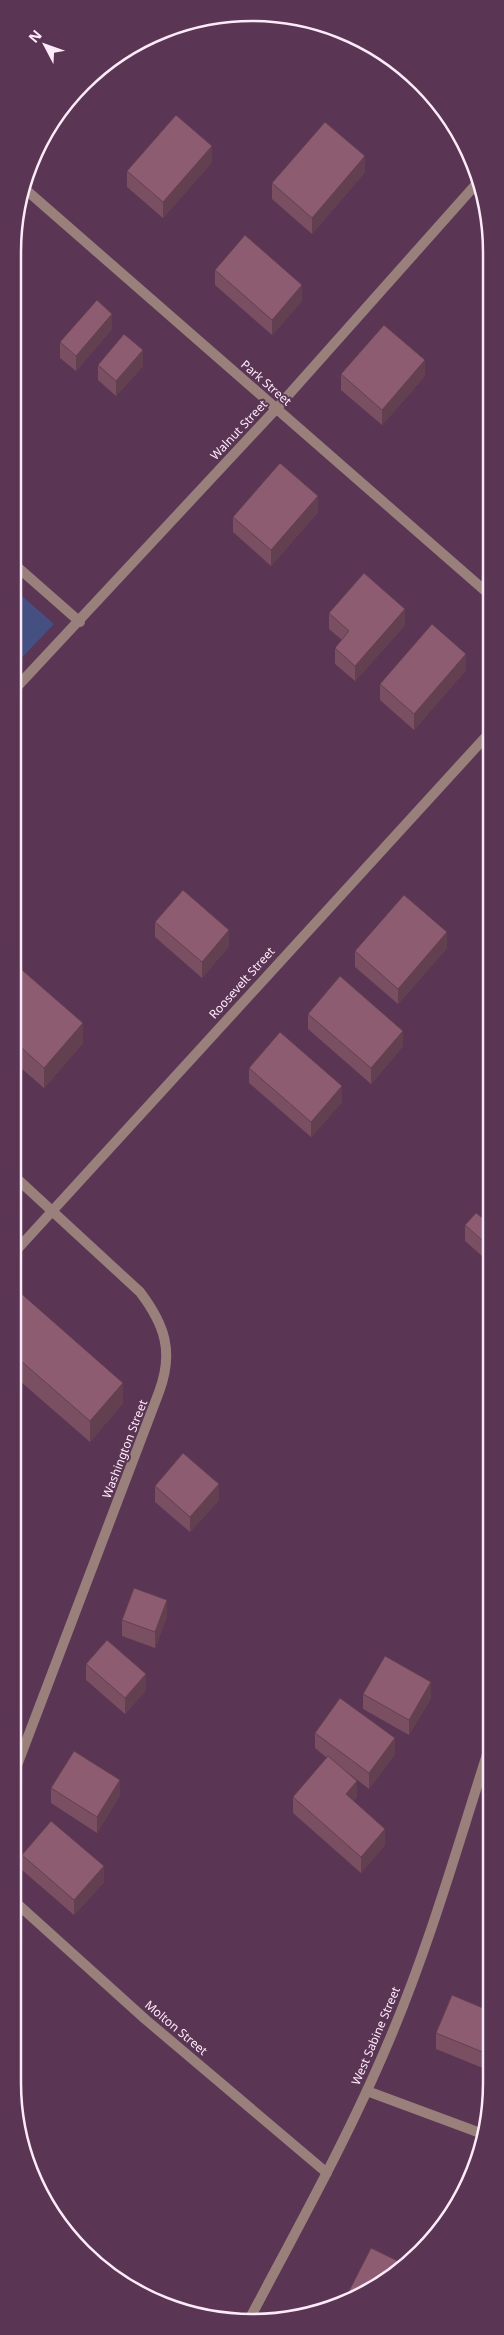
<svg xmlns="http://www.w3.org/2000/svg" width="504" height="2335" viewBox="0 0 504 2335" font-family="'Noto Sans',sans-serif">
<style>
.green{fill:#445081}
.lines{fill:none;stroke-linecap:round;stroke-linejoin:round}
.street{stroke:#99807a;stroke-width:10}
.wall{fill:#7a4f61}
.shaded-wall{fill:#63404f}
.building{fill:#8e5c71;stroke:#63404f}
.labels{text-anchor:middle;stroke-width:4;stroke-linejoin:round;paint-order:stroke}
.street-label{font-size:12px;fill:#feebfa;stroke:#5a3554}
.rim{fill:none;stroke:#feebfa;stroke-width:2.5}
</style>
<rect width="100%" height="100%" fill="#5a3554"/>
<path class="green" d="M14 589 54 624 14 666Z"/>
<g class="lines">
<path class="street" d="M25 189 491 596
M14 564 80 622
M14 690 276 409 478 182
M13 1254 491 731
M13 1776 159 1392C174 1352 165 1325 140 1292L13 1175
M13 1900 145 2019 327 2173
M367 2091 483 2134
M249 2320C297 2229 348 2138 388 2043 429 1947 458 1845 490 1745"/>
</g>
<path class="wall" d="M212 162 163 218 127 187V171Z
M365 172 312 234 272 199V183Z
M215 270 302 301 272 335 215 285Z
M112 329 76 371 60 358V342Z
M98 365 143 366 116 396 98 380Z
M341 374 425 376 382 425 341 390Z
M318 512 271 566 233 532V517Z
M329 613 405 625 355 681 335 664V648L342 640 329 629Z
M466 670 414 730 380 700V684Z
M155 922 229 946 202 978 155 937Z
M447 948 398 1004 355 967V951Z
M14 963 83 1043 44 1088 14 1062Z
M308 1014 403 1046 371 1084 308 1029Z
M249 1068 342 1102 311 1137 249 1083Z
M490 1211V1263L465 1241V1225L484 1219Z
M13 1292 123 1403 90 1442 13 1375Z
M155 1486 219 1500 190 1532 155 1502Z
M167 1616 155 1648 122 1636V1620Z
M86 1664 146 1690 125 1714 86 1680Z
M363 1694 431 1698 409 1735 363 1709Z
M315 1733 395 1754 369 1789 347 1772 357 1797 353 1801 385 1845 361 1873 293 1813V1797L327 1758 315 1748Z
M51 1788 120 1795 97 1833 51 1803Z
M22 1855 104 1882 74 1915 22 1870Z
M490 2011V2071L436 2049V2033Z
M406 2265 349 2298V2291Z"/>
<path class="shaded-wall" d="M212 146V162L163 218V202Z
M365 156V172L312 234V218Z
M302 285V301L272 335V320Z
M112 314V329L76 371V356Z
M143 350V366L116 396V381Z
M425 360V376L382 425V410Z
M318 496V512L271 566V550Z
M405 609V625L355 681V666Z
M466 654V670L414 730V714Z
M229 930V946L202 978V962Z
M447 932V948L398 1004V989Z
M83 1023V1043L44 1088V1068Z
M403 1031V1046L371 1084V1068Z
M342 1086V1102L311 1137V1122Z
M123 1383V1403L90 1442V1421Z
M219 1484V1500L190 1532V1517Z
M167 1600V1616L155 1648V1632Z
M146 1674V1690L125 1714V1698Z
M431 1682V1698L409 1735V1720Z
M395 1738V1754L369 1789V1773Z
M120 1780V1795L97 1833V1817Z
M357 1781V1797L346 1810V1794Z
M385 1829V1845L361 1873V1857Z
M104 1866V1882L74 1915V1900Z"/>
<path class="building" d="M176 115 212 146 163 202 127 171Z
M325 122 365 156 312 218 272 183Z
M245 235 302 285 272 320 215 270Z
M97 300 112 314 76 356 60 342Z
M384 325 425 360 382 410 341 374Z
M124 334 143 350 116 381 98 365Z
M280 463 318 496 271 550 233 517Z
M364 573 405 609 355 666 335 648 349 631 329 613Z
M432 624 466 654 414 714 380 684Z
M183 890 229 930 202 962 155 922Z
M404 895 447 932 398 989 355 951Z
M14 963 83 1023 44 1068 14 1041Z
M340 976 403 1031 371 1068 308 1014Z
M280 1032 342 1086 311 1122 249 1068Z
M490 1211V1247L465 1225 476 1213 484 1219Z
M16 1289 123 1383 90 1421 13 1354V1292Z
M183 1453 219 1484 190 1517 155 1486Z
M134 1588 167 1600 155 1632 122 1620Z
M107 1640 146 1674 125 1698 86 1664Z
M385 1656 431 1682 409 1720 363 1694Z
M340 1698 395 1738 369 1773 315 1733Z
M74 1751 120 1780 97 1817 51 1788Z
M328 1756 357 1781 346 1794 385 1829 361 1857 293 1797Z
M51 1821 104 1866 74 1900 22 1855Z
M452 1995 490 2011V2055L436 2033Z
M371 2248 406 2265 356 2294 349 2291Z"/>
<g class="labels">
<g class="street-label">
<text transform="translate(266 383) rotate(41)" y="4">Park Street</text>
<text transform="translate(239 430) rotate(-47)" y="4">Walnut Street</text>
<text transform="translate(242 983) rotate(-48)" y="4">Roosevelt Street</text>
<text transform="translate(125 1449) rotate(-69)" y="4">Washington Street</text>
<text transform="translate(176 2028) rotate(40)" y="4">Molton Street</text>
<text transform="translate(376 2036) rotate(-67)" y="4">West Sabine Street</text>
</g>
</g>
<path d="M0 0H504V2335H0ZM252 21H252A231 231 0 0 1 483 252V2083A231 231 0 0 1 252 2314H252A231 231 0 0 1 21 2083V252A231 231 0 0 1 252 21Z" fill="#5a3554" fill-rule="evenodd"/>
<path class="rim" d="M252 21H252A231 231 0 0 1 483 252V2083A231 231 0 0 1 252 2314H252A231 231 0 0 1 21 2083V252A231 231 0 0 1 252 21Z"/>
<g transform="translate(45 45) rotate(311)" stroke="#5a3554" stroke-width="4" paint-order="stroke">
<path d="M0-4L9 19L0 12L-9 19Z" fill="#feebfa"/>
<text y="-8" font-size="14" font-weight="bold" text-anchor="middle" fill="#feebfa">N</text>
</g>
</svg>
